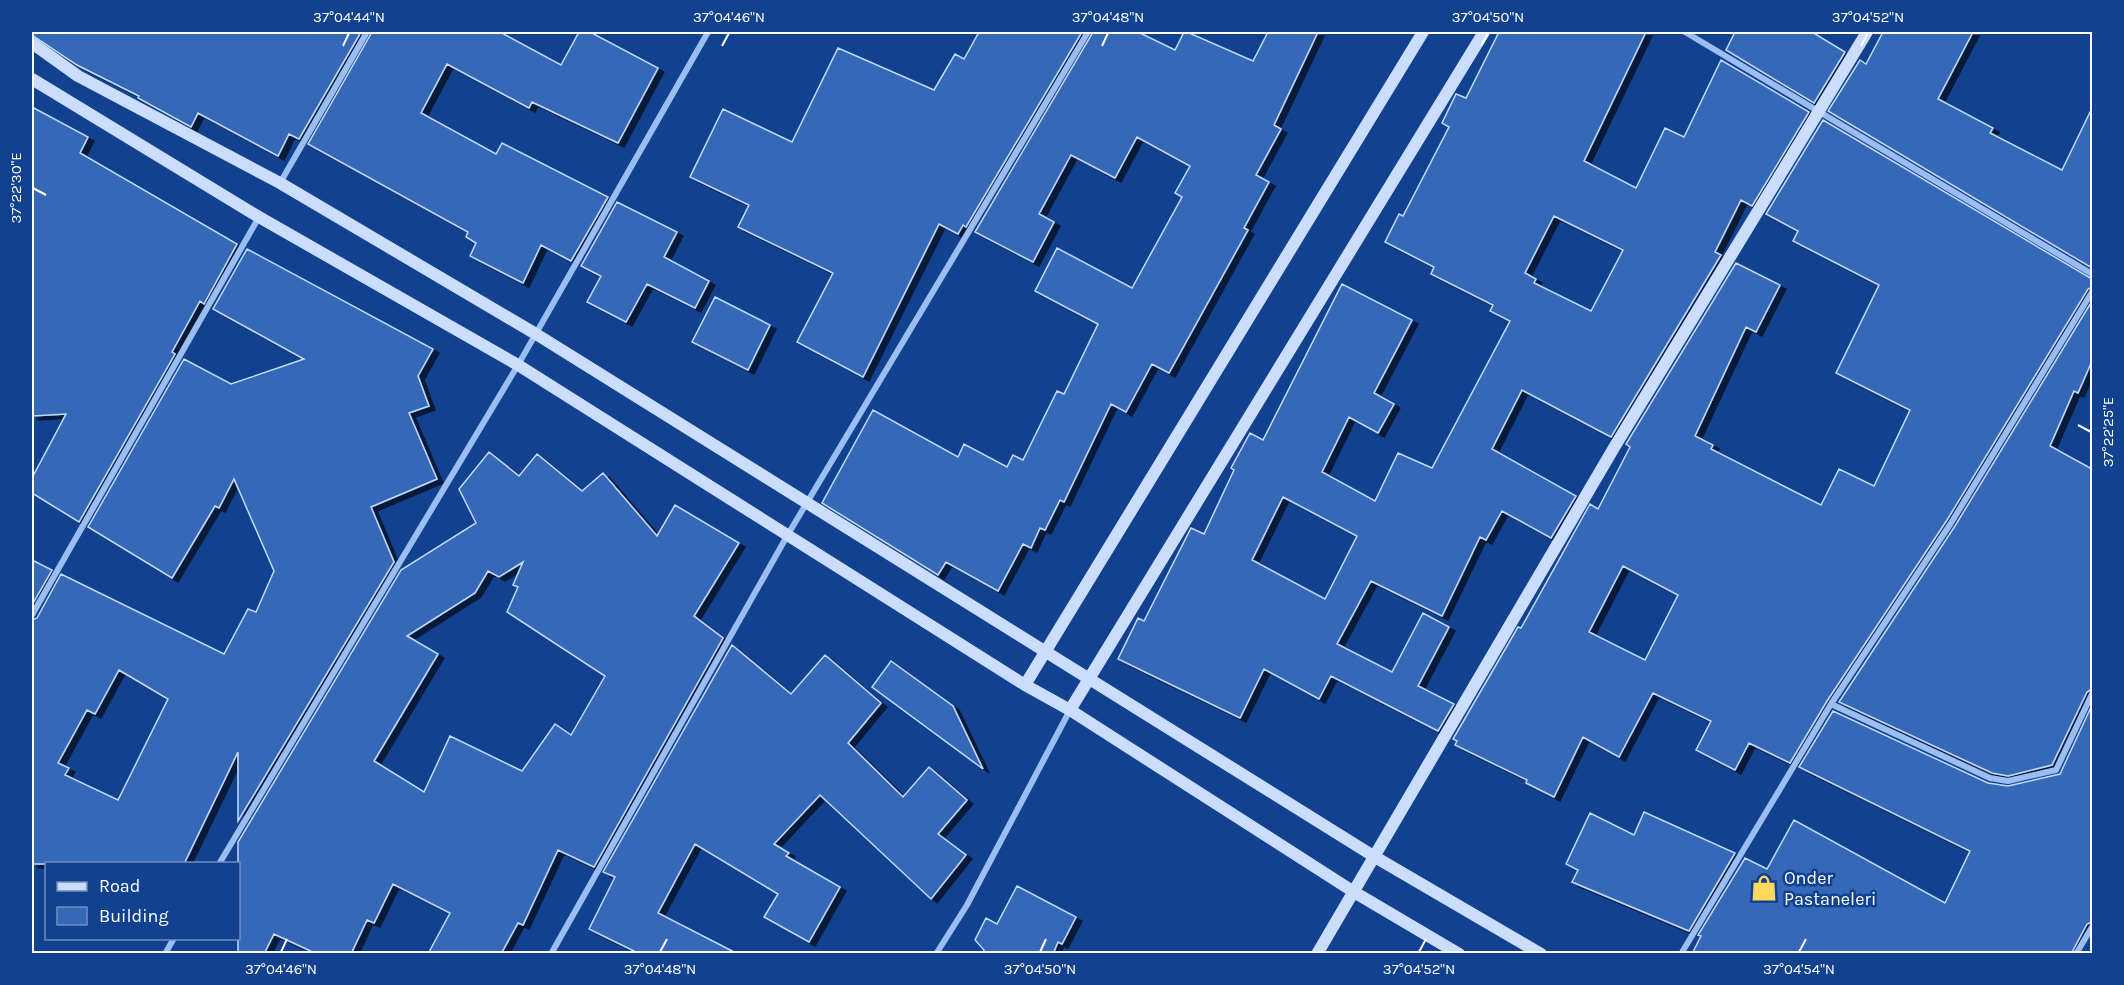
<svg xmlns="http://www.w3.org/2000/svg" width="2124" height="985" viewBox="0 0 2124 985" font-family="Karla,sans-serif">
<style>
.building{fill:#3568b7;stroke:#c3dafd;stroke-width:1.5;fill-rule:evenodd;filter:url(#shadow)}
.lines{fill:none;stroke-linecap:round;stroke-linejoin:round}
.street{stroke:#9bbef2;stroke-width:6}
.secondary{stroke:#caddfc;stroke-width:12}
.ticks{fill:none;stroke:#fff;stroke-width:2}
.labels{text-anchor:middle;stroke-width:5;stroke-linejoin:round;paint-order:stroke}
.poi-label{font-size:18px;fill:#fff;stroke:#11418f;text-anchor:start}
.neatline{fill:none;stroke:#fff;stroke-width:2}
.ticks-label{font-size:15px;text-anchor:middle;fill:#fff}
</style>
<defs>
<filter id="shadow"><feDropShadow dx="6" dy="4" stdDeviation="0" flood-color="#0009"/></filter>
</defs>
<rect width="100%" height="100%" fill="#11418f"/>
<path class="building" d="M32 32H361L299 139 289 134 278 156 198 113 191 127 138 98 139 96 77 65 32 35Z
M372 32H500L561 65 579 32H590L658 68 618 143 532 102 529 108 447 64 421 113 496 154 502 143 608 197 571 261 541 245 523 283 470 256 476 243 466 237 468 232 308 144Z
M979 32H1082L966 227 963 225 958 234 939 224 863 377 797 342 833 273 738 227 749 205 690 177 723 109 792 142 838 48 934 90 955 54 964 59Z
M1093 32H1138L1175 50 1184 32H1187L1253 61 1268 32H1318L1274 125 1281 129 1256 175 1269 182 1244 228 1248 230 1169 373 1152 364 1126 412 1111 404 1064 502 1060 500 1045 530 1040 528 1031 548 1023 544 998 591 946 562 938 575 822 503 873 410 958 457 964 444 1007 467 1013 455 1023 460 1057 391 1064 394 1098 324 1035 291 1057 248 1132 288 1182 197 1175 193 1190 166 1137 137 1115 178 1071 155 1039 214 1054 222 1033 262 975 232Z
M1499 32H1646L1584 161 1636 188 1665 128 1684 137 1721 60 1809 112 1752 206 1741 200 1715 252 1721 255 1611 437 1522 390 1492 449 1576 496 1551 538 1502 511 1486 540 1480 537 1442 616 1371 581 1337 644 1392 672 1423 613 1449 627 1418 686 1454 704 1438 731 1331 676 1319 699 1264 669 1240 718 1118 659 1138 618 1144 621 1191 528 1204 534 1234 470 1231 468 1250 433 1263 440 1342 284 1412 320 1374 393 1394 404 1378 433 1349 417 1322 472 1375 501 1398 453 1432 468 1510 321 1490 311 1493 305 1431 274 1434 267 1385 242 1399 214 1403 216 1449 127 1442 123 1456 94 1466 98ZM1554 216 1623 250 1591 311 1534 283 1536 279 1525 273ZM1283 497 1357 536 1325 599 1252 560Z
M1735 32H1812L1845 52 1814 103 1726 50Z
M1883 32H1973L1938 99 1993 128 1990 133 2062 170 2092 108V268L1828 111 1860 60 1866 64Z
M32 107 88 137 80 153 237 244 204 304 200 301 172 352 175 354 79 522 32 493V478L66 414 32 416Z
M1823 120 2092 279V287L2088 289 1947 520 1827 701 1790 763 1749 743 1735 770 1696 750 1711 721 1653 693 1619 757 1583 737 1554 797 1526 783 1527 780 1455 745 1457 741 1453 739 1518 627 1521 628 1590 504 1598 509 1630 447 1626 444 1736 263 1780 285 1756 332 1746 327 1695 436 1713 445 1711 449 1821 505 1839 469 1874 486 1910 410 1836 373 1879 285 1793 241 1798 231 1766 214ZM1623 566 1678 595 1645 660 1589 632Z
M617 202 677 232 664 257 709 281 695 308 647 284 626 322 587 302 601 276 581 266Z
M247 249 433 349 418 376 429 406 409 413 437 479 371 507 394 562 238 821V752L184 864H32V620L37 618 61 574 224 654 248 609 256 612 274 571 234 479 219 508 215 506 172 578 88 527 184 359 231 384 304 359 213 309ZM119 670 168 699 118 800 65 775 69 768 58 763 87 710 95 714Z
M715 297 770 325 748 370 692 342Z
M2092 301V361L2078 393 2074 391 2050 446 2092 469V689L2087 692 2052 765 2008 776 1992 773 1839 702 1955 526Z
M489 452 519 476 537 454 582 491 603 473 657 536 675 505 739 543 694 616 723 638 594 867 558 850 523 925 518 923 501 954H428L450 913 393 884 374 923 367 920 351 954H317L274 934 264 954H238V842L401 570 476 523 459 489ZM523 562 513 585 518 587 507 612 605 676 571 735 555 724 522 771 450 736 424 792 374 761 438 654 407 636 475 593 488 571 499 577Z
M32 560 52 570 32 605Z
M732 645 791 694 825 655 881 703 848 743 903 797 929 767 967 800 938 834 966 855 931 899 820 795 774 844 789 853 786 856 840 887 809 942 764 917 778 894 695 844 658 913 738 954H640L589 929 615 877 603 872Z
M891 661 953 706 983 769 872 687Z
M2092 705V922L2087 924 2071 954H1692L1701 936 1698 935 1745 858 1767 869 1794 820 1945 903 1970 851 1799 767 1833 711 1988 783 2008 786 2060 774Z
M1644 812 1735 853 1689 931 1572 882 1578 870 1566 864 1590 813 1634 835Z
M1017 886 1076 917 1062 944 1058 942 1053 954H982L984 950 975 940 986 918 997 924Z"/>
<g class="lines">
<path class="street" d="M1685 32 2092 274
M280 183 367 32
M32 615 259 217
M1831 704 1990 778 2008 781 2056 770 2092 694
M219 864 518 365 708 32
M165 954 174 938
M551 954 787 536 1088 32
M936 954 967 905 1070 710
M1681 954 1831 704 1951 523 2092 292
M2076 954 2092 927"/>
<path class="secondary" d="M32 43 78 76 280 183 536 334 1375 857 1541 954
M32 79 259 217 518 365 1025 685 1070 710 1354 892 1459 954
M1025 685 1423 32
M1070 710 1484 32
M1317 954 1615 446 1867 32"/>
</g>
<path class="ticks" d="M343 46 349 33M722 46 729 33M1102 46 1108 33M1481 46 1488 33M1861 46 1868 33M33 188 46 195M2078 425 2091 432M281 952 287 939M660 952 667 939M1040 952 1046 939M1419 952 1426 939M1799 952 1806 939"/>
<defs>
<g id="shop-bare" transform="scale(2.07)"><path d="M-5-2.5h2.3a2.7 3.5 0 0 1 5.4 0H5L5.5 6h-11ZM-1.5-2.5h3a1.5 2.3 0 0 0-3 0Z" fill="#ffd95c" stroke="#11418f" stroke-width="2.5" paint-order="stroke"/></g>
</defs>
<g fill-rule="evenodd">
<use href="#shop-bare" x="1764" y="888"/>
</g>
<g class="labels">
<g class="poi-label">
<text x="1784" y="884">Onder<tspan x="1784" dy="21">Pastaneleri</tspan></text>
</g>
</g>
<rect width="2124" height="985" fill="none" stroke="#11418f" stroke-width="66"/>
<rect x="45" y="862" width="195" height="78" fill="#11418f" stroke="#708dbc" stroke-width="1.5"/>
<rect x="57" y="882" width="30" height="9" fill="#caddfc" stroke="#708dbc" stroke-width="1.5"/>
<text x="99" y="892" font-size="18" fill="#ffffff">Road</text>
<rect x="57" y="907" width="30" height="18" fill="#3568b7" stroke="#708dbc" stroke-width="1.5"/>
<text x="99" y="922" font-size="18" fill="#ffffff">Building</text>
<rect x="33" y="33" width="2058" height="919" class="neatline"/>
<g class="ticks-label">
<text x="349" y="22">37°04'44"N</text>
<text x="729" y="22">37°04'46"N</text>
<text x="1108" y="22">37°04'48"N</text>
<text x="1488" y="22">37°04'50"N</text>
<text x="1868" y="22">37°04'52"N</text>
<text transform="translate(16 188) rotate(-90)" y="5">37°22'30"E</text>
<text transform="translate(2108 432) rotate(-90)" y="5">37°22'25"E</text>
<text x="281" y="974">37°04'46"N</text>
<text x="660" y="974">37°04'48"N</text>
<text x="1040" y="974">37°04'50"N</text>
<text x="1419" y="974">37°04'52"N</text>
<text x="1799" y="974">37°04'54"N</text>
</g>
</svg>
